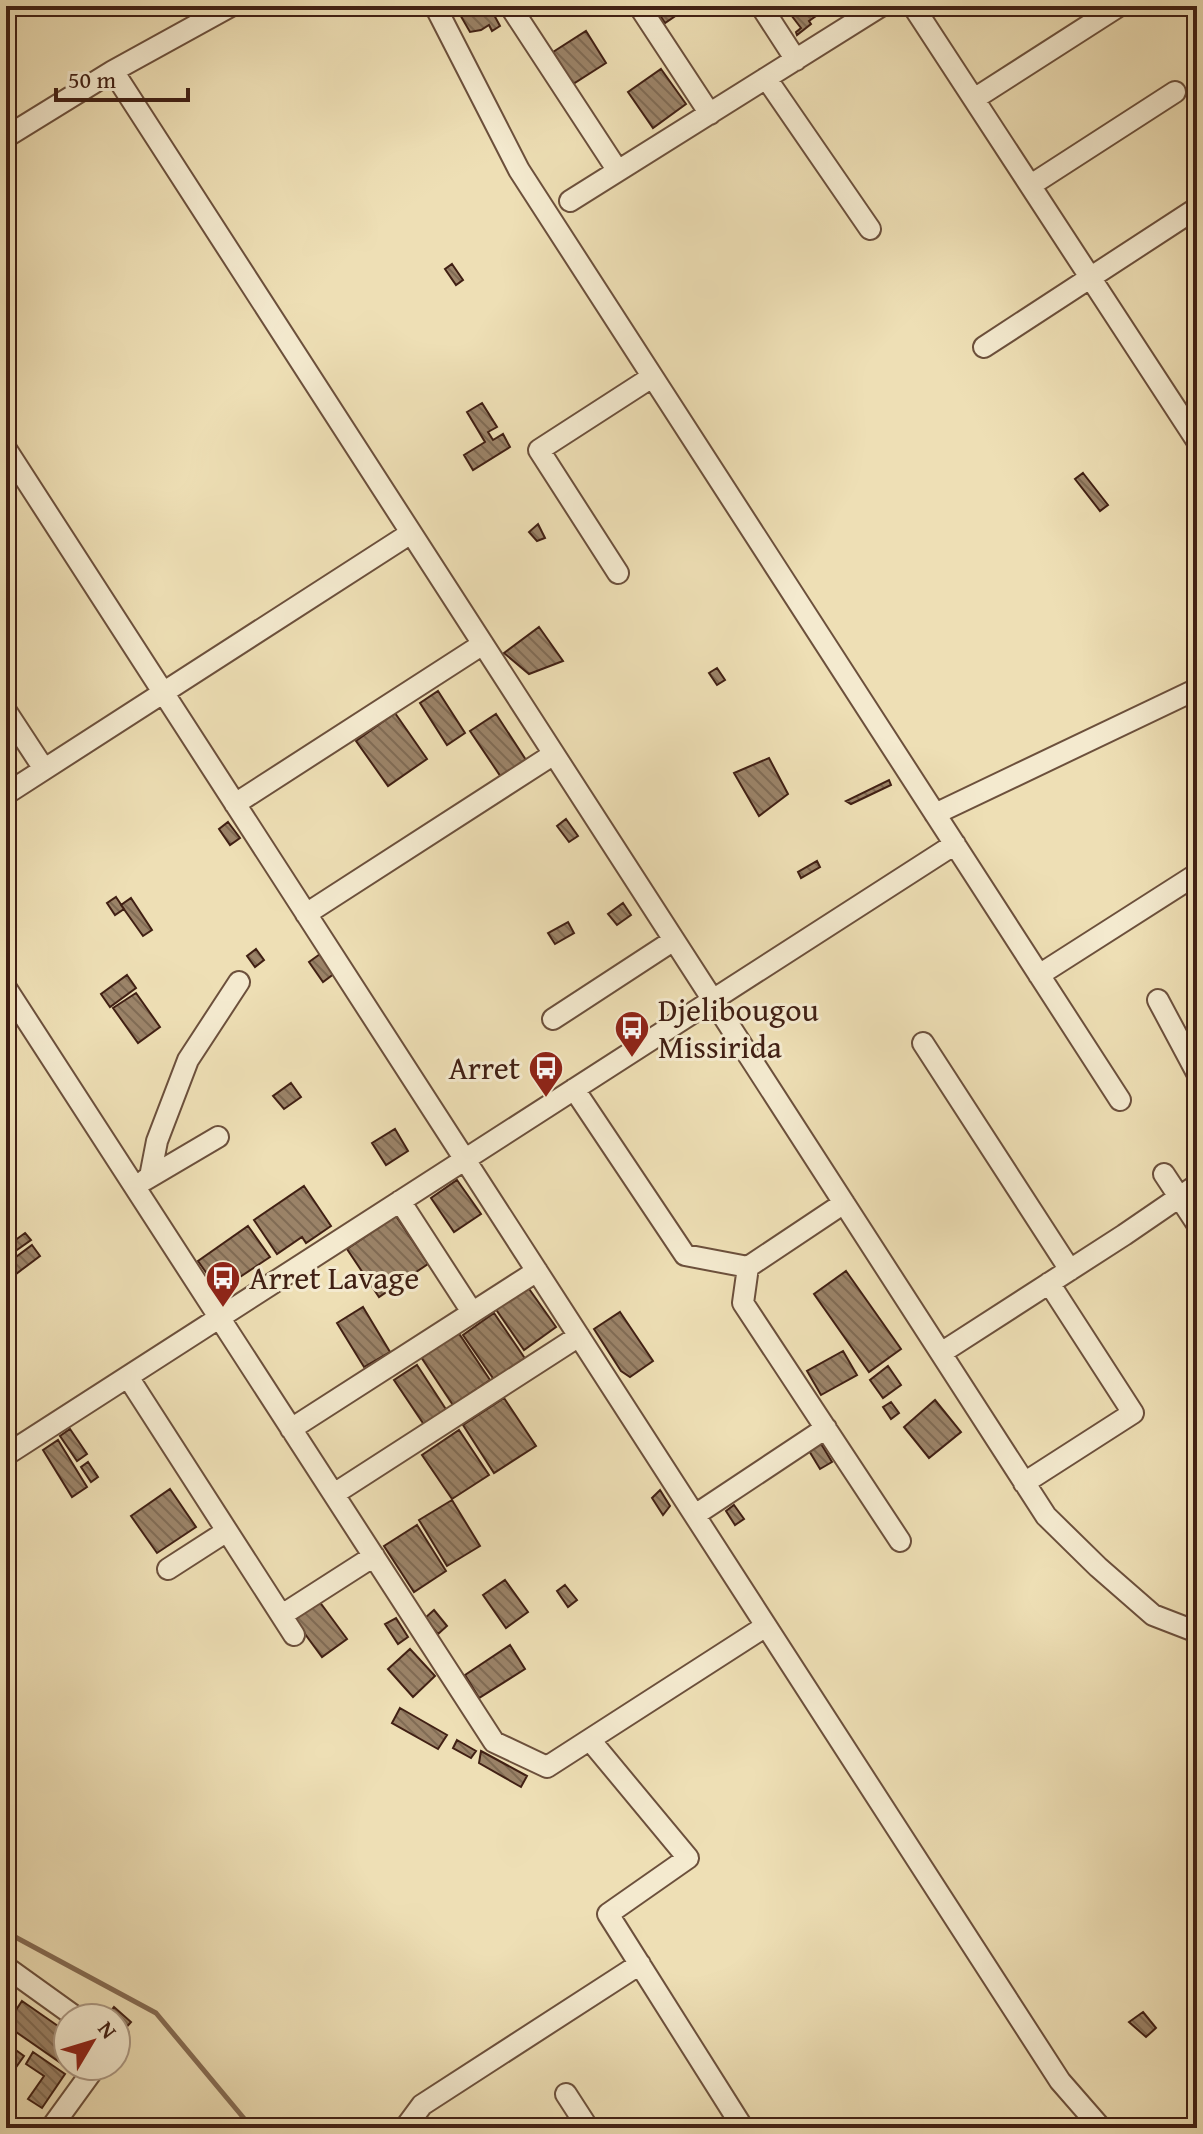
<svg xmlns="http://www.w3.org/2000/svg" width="1203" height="2134" viewBox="0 0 1203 2134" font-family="'Gentium Book Plus',serif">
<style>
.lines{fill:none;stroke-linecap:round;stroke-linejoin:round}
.stream{stroke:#856c54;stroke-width:5}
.building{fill:url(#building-back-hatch);stroke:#412014;stroke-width:2}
.minor-casing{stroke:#6c503c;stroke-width:24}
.minor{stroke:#f4eacf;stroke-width:20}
.labels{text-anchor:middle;stroke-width:6;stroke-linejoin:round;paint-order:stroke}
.poi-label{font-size:32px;fill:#412014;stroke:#f4eacf;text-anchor:start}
</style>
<defs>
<pattern id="building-back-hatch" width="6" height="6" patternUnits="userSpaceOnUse" patternTransform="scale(2)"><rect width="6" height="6" fill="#9b8368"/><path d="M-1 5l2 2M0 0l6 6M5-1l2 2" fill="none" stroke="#806b54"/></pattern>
</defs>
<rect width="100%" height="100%" fill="#eedfb5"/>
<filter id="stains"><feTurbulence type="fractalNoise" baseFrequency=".0025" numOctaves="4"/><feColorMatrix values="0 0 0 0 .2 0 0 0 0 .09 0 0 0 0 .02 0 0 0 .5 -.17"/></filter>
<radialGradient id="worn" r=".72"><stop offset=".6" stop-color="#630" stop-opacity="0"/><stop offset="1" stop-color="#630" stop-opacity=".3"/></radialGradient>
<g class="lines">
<path class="stream" d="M6 1932 156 2013 252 2128"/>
</g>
<path class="building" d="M455 6H492L495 11 486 16 493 13 500 26 492 31 489 25 481 30 470 32Z
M654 6H690L665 23Z
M786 6 805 8 808 6 816 16 809 21 811 24 797 35 796 32 801 28 785 7Z
M586 31 606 63 573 84 553 52Z
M661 69 686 104 653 128 628 92Z
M452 264 463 280 456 285 445 269Z
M482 403 497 427 488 432 493 440 503 434 510 447 473 470 464 455 485 442 467 412Z
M1083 473 1108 505 1100 511 1075 479Z
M538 524 545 538 537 541 529 532Z
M539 627 563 661 529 674 504 653Z
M717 668 725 680 717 685 709 673Z
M438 691 465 733 447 745 420 703Z
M395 713 427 759 388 786 356 741Z
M496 714 526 760 501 777 470 731Z
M769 758 788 794 759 816 734 773Z
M889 780 891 785 851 804 846 801Z
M566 819 578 836 569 842 557 826Z
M228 822 240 838 230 845 219 829Z
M817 861 820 867 801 878 798 872Z
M116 897 124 909 115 915 107 903Z
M131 898 152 930 143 936 121 905Z
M623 903 631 915 617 925 608 914Z
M568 922 574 933 555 944 548 933Z
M256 949 264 960 255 967 247 956Z
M320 954 335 973 323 982 309 962Z
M127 975 136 988 110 1007 101 994Z
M136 993 160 1027 138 1043 113 1008Z
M291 1083 301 1097 284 1109 273 1096Z
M395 1129 408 1151 386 1165 372 1143Z
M457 1180 481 1214 454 1232 431 1198Z
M304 1186 331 1226 306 1243 302 1237 277 1254 254 1220Z
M396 1216 428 1264 379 1297 347 1249Z
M248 1226 270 1257 219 1291 198 1261Z
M25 1233 31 1240 7 1257 6 1247Z
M32 1245 40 1256 16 1274 8 1263Z
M846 1271 901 1349 869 1372 814 1294Z
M527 1286 556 1327 524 1350 495 1308Z
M363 1307 390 1352 364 1367 337 1323Z
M620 1312 653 1361 630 1377 621 1371 594 1329Z
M494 1313 526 1360 495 1381 463 1335Z
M458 1332 490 1380 453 1405 421 1357Z
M843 1351 857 1375 821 1395 807 1371Z
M417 1365 449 1414 427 1429 394 1380Z
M888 1366 901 1385 883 1398 870 1380Z
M504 1398 536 1446 494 1473 463 1425Z
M935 1400 961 1432 929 1458 904 1427Z
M891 1402 899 1413 891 1419 883 1407Z
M70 1429 87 1454 77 1461 60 1436Z
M459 1430 489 1475 452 1499 422 1455Z
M58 1440 87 1487 72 1497 43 1450Z
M820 1442 832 1462 820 1469 808 1449Z
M88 1462 98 1477 91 1482 81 1467Z
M170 1489 196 1527 157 1553 131 1516Z
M660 1490 670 1506 663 1515 652 1498Z
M452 1500 480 1546 447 1566 419 1520Z
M734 1505 744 1519 735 1525 726 1511Z
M417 1525 446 1571 414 1592 384 1546Z
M505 1580 528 1612 506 1628 483 1595Z
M565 1585 577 1600 568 1607 557 1591Z
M319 1601 347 1639 322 1657 294 1619Z
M434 1610 447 1626 438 1634 425 1618Z
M396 1618 408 1637 398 1644 385 1624Z
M510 1645 525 1669 479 1698 465 1675Z
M410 1649 435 1676 413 1697 388 1669Z
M400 1708 447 1735 438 1749 392 1723Z
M457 1740 476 1751 471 1758 453 1748Z
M481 1751 527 1776 521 1787 479 1763Z
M22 2001 68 2033V2068L6 2025Z
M114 2007 131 2022 123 2031 116 2024V2018L107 2016Z
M1143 2012 1156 2028 1146 2037 1129 2022Z
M6 2043 24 2056 7 2080H6Z
M33 2052 65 2074 42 2108 28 2099 44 2076 26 2064Z"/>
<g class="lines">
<g class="minor-casing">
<path id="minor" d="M435 6 519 170 1120 1100
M510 6 618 171
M639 6 710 114
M761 6 796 60
M913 6 1197 441
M113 71 1046 1516 1098 1567 1153 1615 1197 1632
M766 78 870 229
M974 99 1119 6
M6 137 113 71 231 6
M1031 185 1175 92
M570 201 881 6
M984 347 1197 208
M6 449 1060 2081 1101 2128
M618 573 539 450 652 377
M6 711 44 769
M6 794 411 533
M235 804 483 644
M935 814 1197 689
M306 914 554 754
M1039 975 1197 874
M6 988 494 1742 547 1767 766 1626
M1158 1000 1197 1073
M553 1019 674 940
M923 1043 1070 1270
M574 1089 685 1255 748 1267 844 1203
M1164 1174 1197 1224
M150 1177 157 1141 188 1060 239 982
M145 1180 218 1137
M400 1201 472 1312
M748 1267 743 1303 900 1541
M941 1353 1124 1235 1197 1185
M128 1377 294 1635
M291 1429 537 1271
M6 1455 955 844
M1024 1483 1133 1413 1049 1283
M334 1494 579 1336
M695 1515 826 1428
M168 1569 227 1531
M282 1615 374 1556
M590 1740 688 1858 608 1914 743 2128
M6 1967 77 2018
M116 2038 118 2035
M566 2094 588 2128
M51 2128 96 2066
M405 2128 422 2105 640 1964"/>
</g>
<use href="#minor" class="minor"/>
</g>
<defs>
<g id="bus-pin" transform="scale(1.8)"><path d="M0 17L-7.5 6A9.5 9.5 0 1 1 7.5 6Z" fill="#8f2418" stroke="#f4eacf"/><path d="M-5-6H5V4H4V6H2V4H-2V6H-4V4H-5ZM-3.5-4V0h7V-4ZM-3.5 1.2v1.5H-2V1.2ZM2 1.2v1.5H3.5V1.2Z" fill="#fff"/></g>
</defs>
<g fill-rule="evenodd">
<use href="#bus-pin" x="632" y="1028"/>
<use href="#bus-pin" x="546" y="1068"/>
<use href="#bus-pin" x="223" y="1278"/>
</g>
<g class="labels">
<g class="poi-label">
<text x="658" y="1021">Djelibougou<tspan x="658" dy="37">Missirida</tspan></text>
<text x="520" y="1079" text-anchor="end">Arret</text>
<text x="249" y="1289">Arret Lavage</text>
</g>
</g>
<rect width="1203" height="2134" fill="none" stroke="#eedfb5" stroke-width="32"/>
<rect x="8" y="8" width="1187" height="2118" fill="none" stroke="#412014" stroke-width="4"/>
<rect x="16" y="16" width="1171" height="2102" fill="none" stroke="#412014" stroke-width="2"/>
<g transform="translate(92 2042) rotate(52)"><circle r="38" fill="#f4eacf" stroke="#ac9984" stroke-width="2"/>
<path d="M0-6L14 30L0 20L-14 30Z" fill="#8f2418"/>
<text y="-12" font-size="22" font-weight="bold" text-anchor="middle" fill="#412014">N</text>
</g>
<path d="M56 88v12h132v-12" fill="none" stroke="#412014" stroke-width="4"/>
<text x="68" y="88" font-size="24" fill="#412014" stroke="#f4eacf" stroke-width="6" paint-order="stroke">50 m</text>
<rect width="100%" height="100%" filter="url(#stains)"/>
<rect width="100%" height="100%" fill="url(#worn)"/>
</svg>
